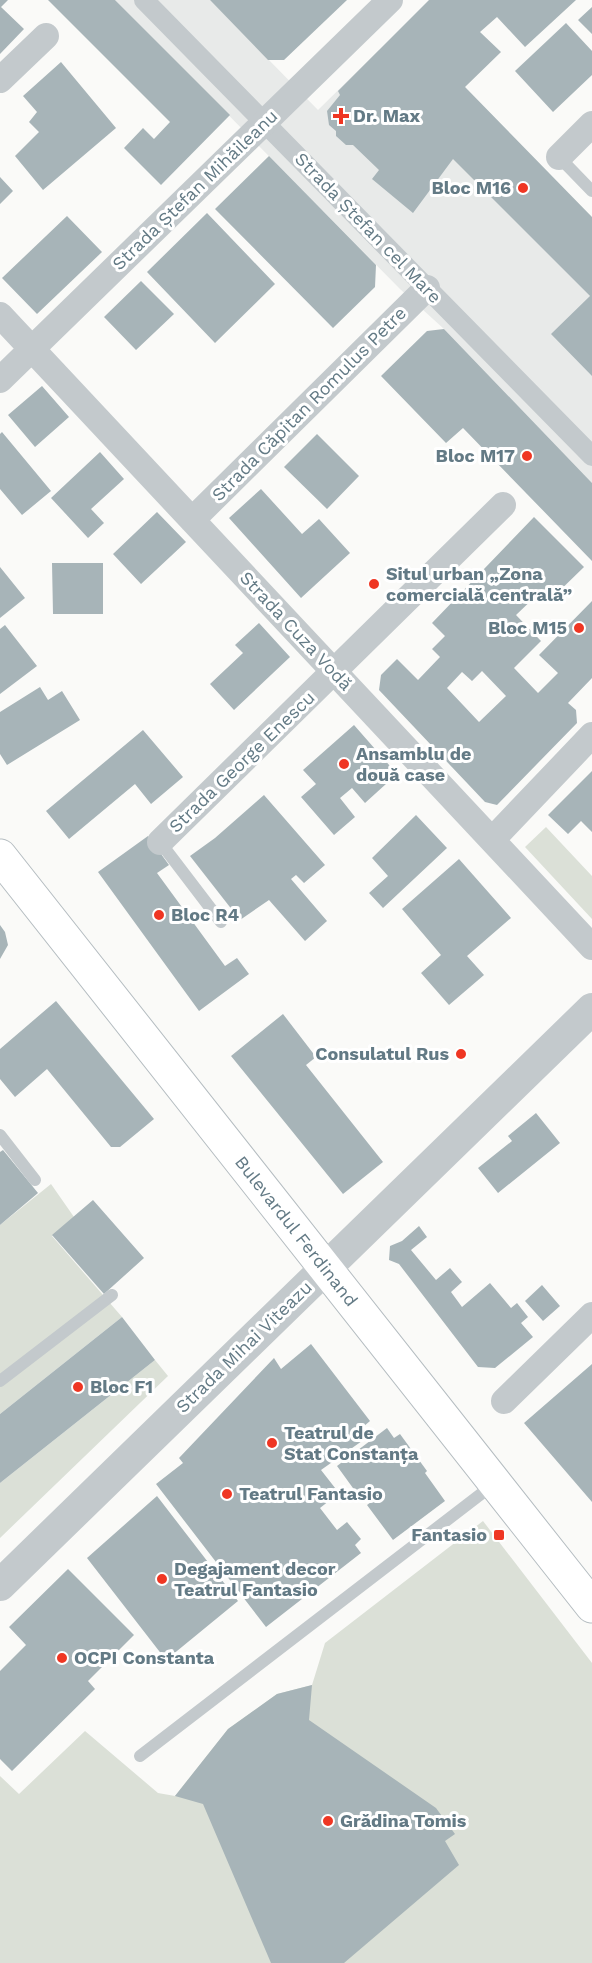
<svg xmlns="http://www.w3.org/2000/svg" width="592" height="1963" viewBox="0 0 592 1963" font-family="'Work Sans',sans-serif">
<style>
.built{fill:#e8eae9}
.green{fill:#dbe0d7}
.building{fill:#a7b4b8;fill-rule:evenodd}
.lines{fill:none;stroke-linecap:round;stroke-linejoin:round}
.secondary-casing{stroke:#b5bdc1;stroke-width:35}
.service{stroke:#c3c9cc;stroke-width:12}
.pedestrian{stroke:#c3c9cc;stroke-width:20}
.minor{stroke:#c3c9cc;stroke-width:26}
.tertiary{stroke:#c3c9cc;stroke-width:32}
.secondary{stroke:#fff;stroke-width:33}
.poi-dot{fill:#ef3623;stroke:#fff;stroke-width:2}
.labels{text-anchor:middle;stroke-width:6;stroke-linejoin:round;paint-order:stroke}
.poi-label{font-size:18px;font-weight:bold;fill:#637a85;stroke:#fff;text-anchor:start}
.street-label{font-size:18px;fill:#637a85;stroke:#fff}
</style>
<rect width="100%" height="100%" fill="#fafaf8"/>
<path class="built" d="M115 0H210L318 110 379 50 440 112 465 87 495 118 454 159 592 298V483L444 329 400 289Z"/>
<path class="green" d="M546 827 592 876V919L525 847Z
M51 1184 74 1217 52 1236 122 1317 0 1414V1225Z
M155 1360 168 1376 0 1538V1483Z
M483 1521 592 1663V1963H0V1776L19 1794 85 1731 158 1793 175 1796 228 1729 277 1694 312 1685 325 1643Z"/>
<path class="building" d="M0 0H8L1 7 24 29 0 54Z
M48 0H115L230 115 161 185 124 148 143 128 154 139 170 122Z
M210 0H347L284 60H268Z
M429 0H576L525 47 497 17 480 32 501 52 465 87 592 217V376L551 334 590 296 453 159 413 213 372 179 379 170 353 145H346L336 136V131L329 125 327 111 340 95 338 91Z
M592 7V34L578 20Z
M566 23 592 51V75L553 112 515 71Z
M61 62 116 128 43 190 15 156 39 132 29 122 37 112 23 96Z
M269 156 376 265 375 287 333 328 215 209Z
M0 177 13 191 0 204Z
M207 213 275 284 215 343 147 272Z
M67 216 102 252 37 314 2 278Z
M141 281 174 314 136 350 104 317Z
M444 329 592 483V561L463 428 446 443 381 376 427 331Z
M42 386 69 417 35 447 8 415Z
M2 432 51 491 22 515 0 489V434Z
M317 434 359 476 327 509 284 467Z
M100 452 124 479 91 509 104 523 88 538 51 498Z
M261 489 302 534 319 519 350 553 301 598 229 518Z
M157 512 186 542 141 584 113 554Z
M534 517 584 567 547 603 538 594 516 615 541 641 514 668 538 693 558 673 539 655 592 601V678L568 703 576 710 577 723 497 805 485 802 379 690 381 675 397 659 418 680 440 657 432 649 445 636 432 623ZM482 671 506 696 479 722 447 688 462 672 472 681Z
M52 563H103V614H53Z
M0 567 25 598 0 618Z
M259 623 290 657 234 710 210 684 243 653 235 645Z
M5 625 37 666 0 694V629Z
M40 687 48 700 62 691 80 720 7 765 0 754V712Z
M354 725 397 774 365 803 352 788 340 798 355 817 334 835 301 797 316 784 303 770Z
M143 730 183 777 151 804 135 784 69 839 46 811Z
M592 771V832L581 821 568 834 548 815Z
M264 795 325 865 304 883 296 875 291 879 327 921 305 941 269 900 240 920 190 856 215 838Z
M416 815 447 848 383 908 369 893 388 876 372 858Z
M148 836 169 865 157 873 225 966 237 958 249 974 199 1011 98 872Z
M459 859 511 918 467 956 484 975 449 1005 421 973 441 955 402 909Z
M0 925 5 932 8 945 0 959Z
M56 1001 154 1119 120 1147H111L47 1069 15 1097 0 1079V1049Z
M283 1014 316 1057 306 1065 383 1162 343 1194 231 1056Z
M536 1113 560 1143 498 1193 478 1168 512 1141 508 1136Z
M3 1150 38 1193 0 1225V1152Z
M93 1200 144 1258 104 1294 52 1235Z
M419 1226 427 1237 411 1250 436 1280 450 1268 462 1282 451 1292 462 1307 490 1283 511 1308 517 1303 528 1317 521 1323 533 1337 495 1368 478 1367 399 1264 389 1260 390 1246 402 1241Z
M542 1285 560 1306 543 1321 525 1301Z
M122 1317 155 1360 0 1483V1414Z
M311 1344 370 1421 357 1432 362 1441 321 1470 339 1493 320 1508 337 1530 347 1522 361 1539 355 1545 361 1553 266 1627 156 1484 183 1463 179 1458 274 1358 281 1369Z
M592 1364V1502L524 1423Z
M387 1428 394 1438 400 1434 427 1471 425 1473 445 1501 393 1540 367 1505 371 1502 363 1491 358 1495 337 1466Z
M157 1496 238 1601 166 1660 87 1558Z
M68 1569 134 1635 88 1681 95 1689 12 1771 0 1759V1671L26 1645 9 1627Z
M312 1685 309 1720 436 1808 455 1834 445 1841 459 1865 344 1963H271L203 1804 175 1796 228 1729 277 1694Z"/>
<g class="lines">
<g class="secondary-casing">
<g id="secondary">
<path id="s1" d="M0 856 592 1606"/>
</g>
</g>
<path class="service" d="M559 157 592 191
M160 842 221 922
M0 1135 35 1180
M0 1381 112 1295
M140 1756 494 1484"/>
<path class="pedestrian" d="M144 0 592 456"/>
<path class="minor" d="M0 80 46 36
M559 157 592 124
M0 315 592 947
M0 380 390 0
M192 520 427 288
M492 840 592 735
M160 842 503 505
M504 1401 592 1315"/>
<path class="tertiary" d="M0 1585 592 1009"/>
<use href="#secondary" class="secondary"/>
</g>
<g class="poi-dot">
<path d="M338 107h6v6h6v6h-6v6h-6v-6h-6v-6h6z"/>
<circle cx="523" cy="188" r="6"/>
<circle cx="527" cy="456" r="6"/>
<circle cx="374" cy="584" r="6"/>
<circle cx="579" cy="628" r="6"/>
<circle cx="344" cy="764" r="6"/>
<circle cx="159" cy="915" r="6"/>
<circle cx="461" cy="1054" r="6"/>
<circle cx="78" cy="1387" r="6"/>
<circle cx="272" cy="1443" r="6"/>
<circle cx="227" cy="1494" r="6"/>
<rect x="493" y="1529" width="12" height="12" rx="3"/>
<circle cx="162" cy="1579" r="6"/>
<circle cx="62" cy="1658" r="6"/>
<circle cx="328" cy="1821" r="6"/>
</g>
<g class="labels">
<g class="poi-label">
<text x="353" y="122">Dr. Max</text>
<text x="511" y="194" text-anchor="end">Bloc M16</text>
<text x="515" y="462" text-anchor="end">Bloc M17</text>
<text x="386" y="580">Situl urban „Zona<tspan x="386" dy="21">comercială centrală”</tspan></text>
<text x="567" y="634" text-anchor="end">Bloc M15</text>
<text x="356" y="760">Ansamblu de<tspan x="356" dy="21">două case</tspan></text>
<text x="171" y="921">Bloc R4</text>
<text x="449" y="1060" text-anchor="end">Consulatul Rus</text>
<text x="90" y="1393">Bloc F1</text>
<text x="284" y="1439">Teatrul de<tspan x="284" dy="21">Stat Constanța</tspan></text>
<text x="239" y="1500">Teatrul Fantasio</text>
<text x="487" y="1541" text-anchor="end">Fantasio</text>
<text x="174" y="1575">Degajament decor<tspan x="174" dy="21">Teatrul Fantasio</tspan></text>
<text x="74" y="1664">OCPI Constanta</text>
<text x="340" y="1827">Grădina Tomis</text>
</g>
<g class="street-label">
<text transform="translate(195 190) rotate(-44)" y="6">Strada Ștefan Mihăileanu</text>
<text transform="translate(368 228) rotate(46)" y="6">Strada Ștefan cel Mare</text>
<text transform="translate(309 404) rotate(-45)" y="6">Strada Căpitan Romulus Petre</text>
<text transform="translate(296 631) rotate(47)" y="6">Strada Cuza Vodă</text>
<text transform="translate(242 762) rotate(-44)" y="6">Strada George Enescu</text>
<text dy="6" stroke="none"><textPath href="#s1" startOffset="478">Bulevardul Ferdinand</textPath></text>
<text transform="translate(244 1347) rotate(-44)" y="6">Strada Mihai Viteazu</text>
</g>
</g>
</svg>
